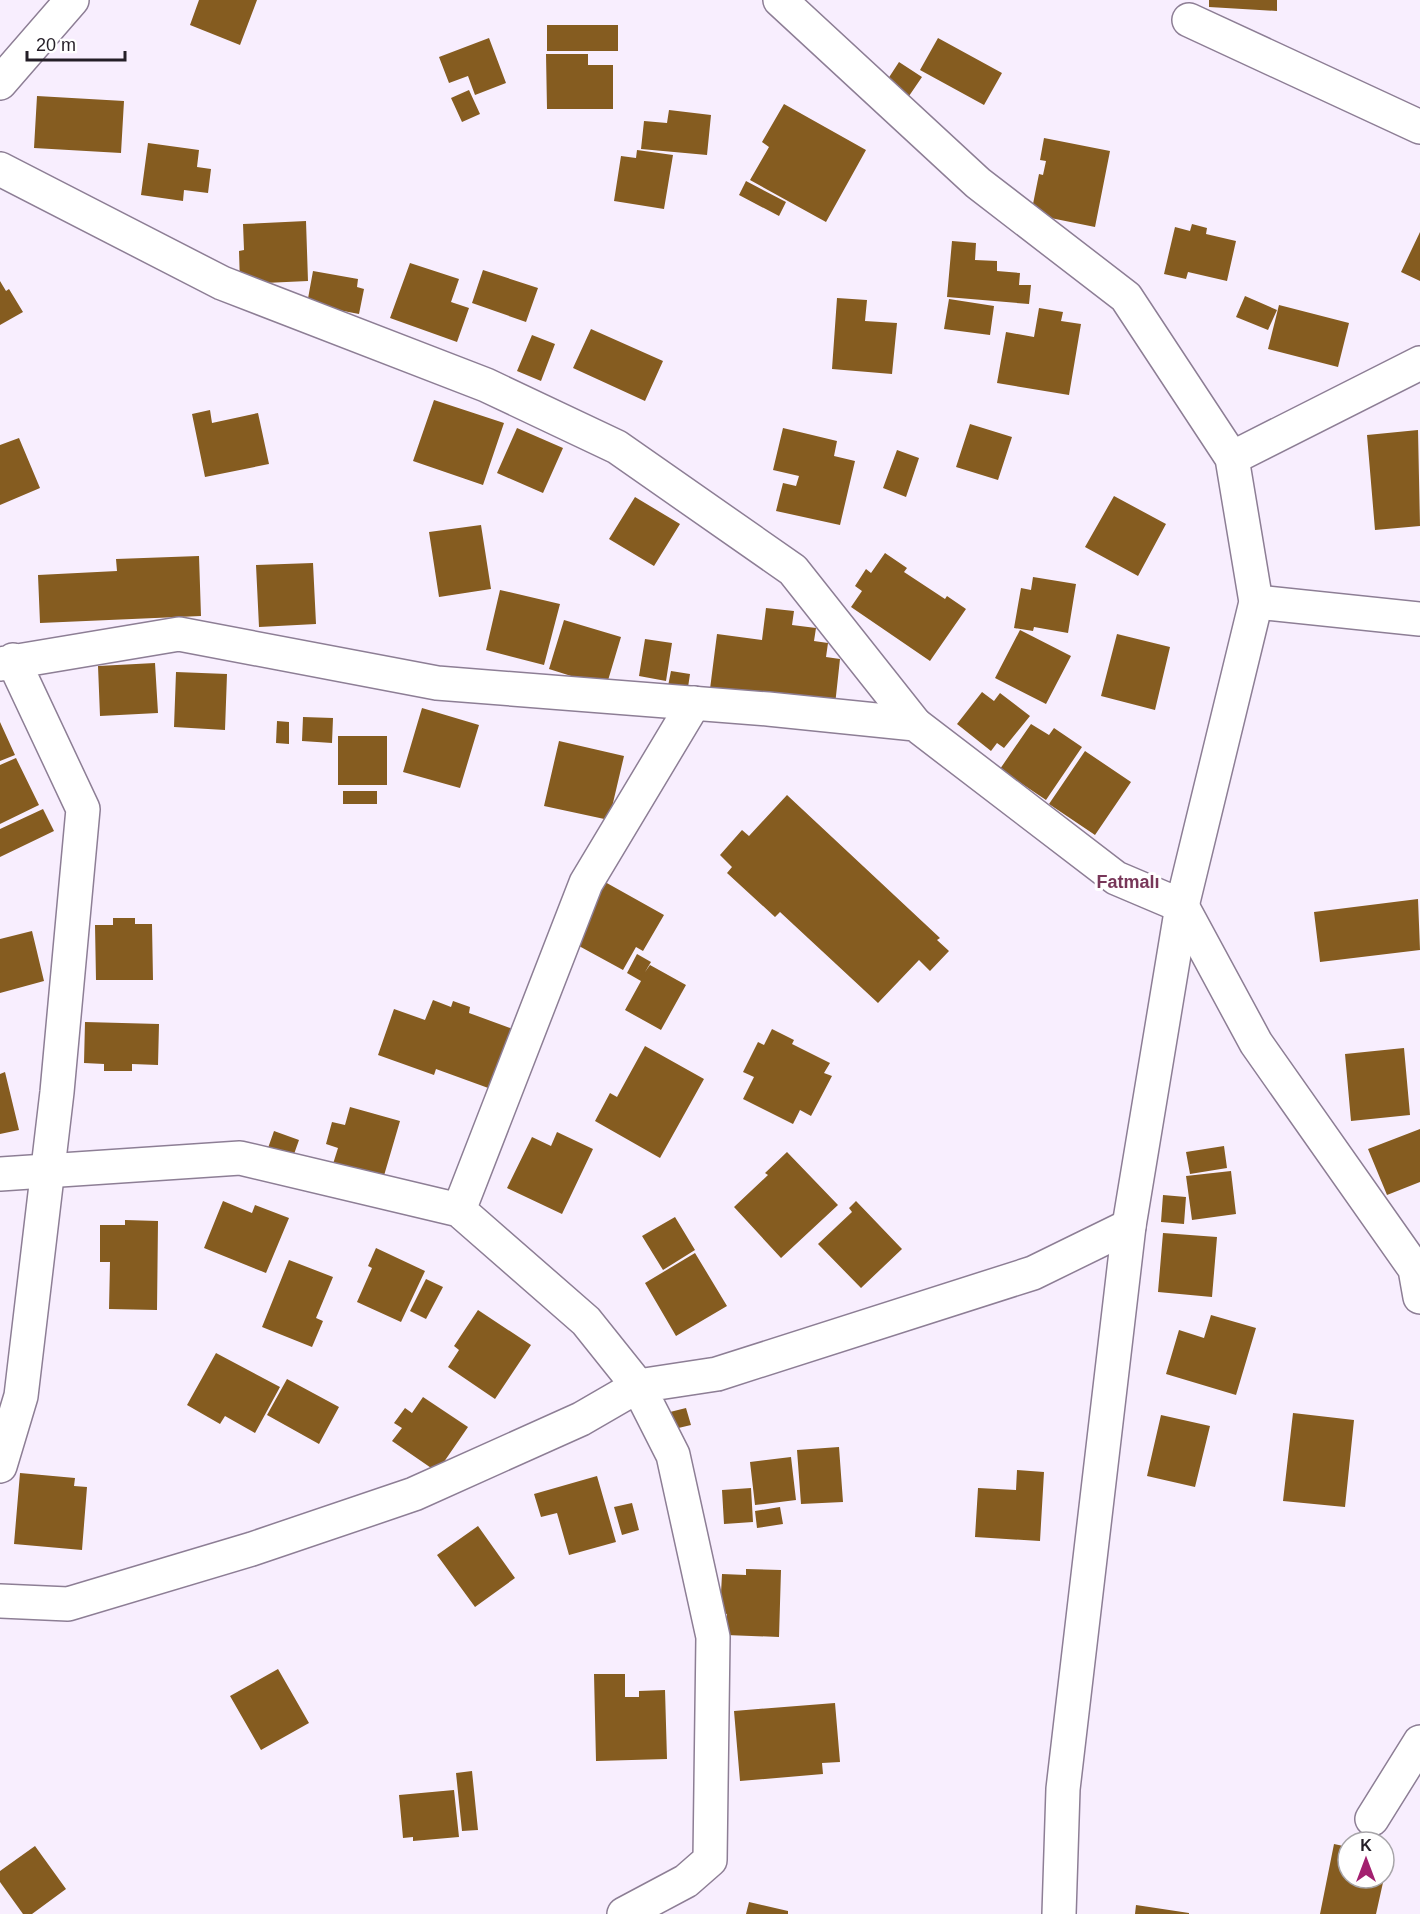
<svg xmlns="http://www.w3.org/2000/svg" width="1420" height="1914" viewBox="0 0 1420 1914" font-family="Arial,sans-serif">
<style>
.building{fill:#855c20}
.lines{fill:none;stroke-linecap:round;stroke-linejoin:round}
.minor-casing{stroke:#8d7e95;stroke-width:36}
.tertiary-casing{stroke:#8d7e95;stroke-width:36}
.minor{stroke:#fff;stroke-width:33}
.tertiary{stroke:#fff;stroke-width:33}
.labels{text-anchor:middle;stroke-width:6;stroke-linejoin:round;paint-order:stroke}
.quarter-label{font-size:18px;font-weight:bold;fill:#783759;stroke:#fff}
</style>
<rect width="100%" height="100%" fill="#f8eefe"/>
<path class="building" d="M199 0H257L240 45 190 25Z
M1209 0H1277V11L1209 7Z
M547 25H618V51H547Z
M489 38 506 83 475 95 468 76 449 83 439 57Z
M938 38 1002 73 984 105 920 70Z
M546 54H588V65H613V109H547Z
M899 62 922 77 909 96 886 82Z
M469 90 480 114 462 122 451 98Z
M37 96 124 101 121 153 34 148Z
M784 104 866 150 826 222 750 180 769 147 762 142Z
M669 110 711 115 707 155 641 149 644 121 667 123Z
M1044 138 1110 151 1095 227 1031 214 1039 174 1043 175 1046 161 1040 160Z
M148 143 199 150 197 167 211 169 208 193 184 190 183 201 141 195Z
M637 150 673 155 664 209 614 201 621 156 636 158Z
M746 181 786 202 779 216 739 195Z
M306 221 308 281 240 284 239 251 244 250 243 224Z
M1192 224 1207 228 1206 234 1236 241 1227 281 1188 272 1186 279 1164 274 1175 227 1190 231Z
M1420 232V281L1401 272Z
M952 241 976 243 975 260 997 261V271L1020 273 1019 285H1031L1029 304 947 297Z
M410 263 459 279 451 302 469 308 457 342 390 318Z
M483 270 538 288 526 322 472 303Z
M313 271 358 279 357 287 364 289 359 314 307 304Z
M0 281 6 291 9 289 23 312 0 325Z
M1245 296 1277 310 1268 330 1236 317Z
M837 298 867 300 865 321 897 323 892 374 832 369Z
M949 299 994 306 990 335 944 329Z
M1279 305 1349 323 1338 367 1268 349Z
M1039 308 1063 312 1061 321 1081 324 1069 395 997 383 1006 332 1034 337Z
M591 329 663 361 645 401 573 368Z
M532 335 555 344 541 381 517 371Z
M434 400 504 423 483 485 413 461Z
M210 410 212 423 258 413 269 464 205 477 192 414Z
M970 424 1012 437 998 480 956 467Z
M517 428 563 448 543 493 497 473Z
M783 428 837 441 834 456 855 461 840 525 776 511 783 483 796 486 799 476 773 470Z
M1418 430 1420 526 1375 530 1367 435Z
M19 438 40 488 0 505V445Z
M897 450 919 458 906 497 883 488Z
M1114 496 1166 524 1138 576 1085 547Z
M635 497 680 524 654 566 609 539Z
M481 525 491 589 439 597 429 532Z
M885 553 907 568 904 572 945 599 947 596 966 609 930 661 851 607 862 591 855 586 866 569 871 573Z
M199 556 201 616 40 623 38 575 117 571 116 559Z
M313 563 316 624 259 627 256 565Z
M1033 577 1076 584 1068 633 1034 627 1033 631 1014 628 1021 588 1031 590Z
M500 590 560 604 544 665 486 650Z
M766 608 794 611 792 625 816 628 814 641 828 643 826 657 840 659 835 705 710 689 717 634 762 640Z
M564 620 621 637 606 687 549 669Z
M1020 630 1071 656 1046 704 995 678Z
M1117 634 1170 647 1155 710 1101 696Z
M645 639 672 643 666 681 639 676Z
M155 663 158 713 100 716 98 666Z
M671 671 690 674 687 694 667 691Z
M176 672 227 674 225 730 174 727Z
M982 692 994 701 1000 693 1030 716 1004 748 997 743 991 751 957 724Z
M422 708 479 725 460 788 403 772Z
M303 717 333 718 332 743 302 741Z
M277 721 289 722V744L276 743Z
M0 722 15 755 0 761Z
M1031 724 1049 735 1054 728 1082 747 1046 800 1000 769Z
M338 736H387V785H338Z
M559 741 624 756 609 820 544 806Z
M1085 751 1131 782 1095 835 1049 804Z
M16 758 39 805 0 824V765Z
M343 791H377V804H343Z
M787 795 940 938 937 940 949 951 930 971 919 960 878 1003 780 912 775 917 727 873 732 867 720 855 742 830 749 836Z
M43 809 54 831 0 857V829Z
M605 882 664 915 643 951 636 947 623 970 579 946 584 935 578 932Z
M1418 899 1420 950 1320 962 1314 912Z
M113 918H135V924H152L153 980H96L95 925H113Z
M32 931 44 981 0 993V939Z
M637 954 651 962 645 972 650 965 686 985 661 1030 625 1010 641 981 627 973Z
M433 1000 451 1007 453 1001 470 1007 469 1013 513 1029 491 1089 436 1069 434 1075 378 1055 394 1009 425 1020Z
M85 1022 159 1024 158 1065 132 1064V1071H104V1064L84 1063Z
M772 1029 794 1040 792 1044 830 1063 824 1073 832 1076 811 1116 800 1110 793 1124 743 1099 754 1077 743 1072 758 1042 764 1045Z
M645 1046 704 1079 660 1158 595 1121 610 1093 617 1097Z
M1404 1048 1410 1115 1351 1121 1345 1054Z
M5 1072 19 1130 0 1134V1074Z
M350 1107 400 1121 383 1179 333 1164 338 1148 326 1144 332 1122 345 1125Z
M1420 1129V1182L1387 1195 1368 1149Z
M274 1131 299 1140 293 1157 268 1148Z
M557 1132 593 1149 562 1214 507 1188 532 1137 551 1146Z
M1224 1146 1227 1168 1190 1174 1186 1152Z
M787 1152 838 1205 781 1258 734 1207 768 1175 765 1173Z
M1231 1171 1236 1214 1192 1220 1186 1176Z
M1163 1195 1186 1197 1184 1224 1161 1222Z
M223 1201 252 1213 255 1205 289 1218 266 1273 204 1248Z
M856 1201 902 1249 861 1288 818 1244 852 1212 849 1208Z
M675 1217 695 1250 663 1270 642 1236Z
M125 1220 158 1221 157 1310 109 1309 110 1262H100V1225H125Z
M1163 1233 1217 1237 1212 1297 1158 1292Z
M376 1248 425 1271 401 1322 357 1302 372 1268 368 1266Z
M695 1253 727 1306 676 1336 645 1283Z
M289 1260 333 1277 316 1318 323 1321 312 1347 262 1327Z
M426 1279 443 1287 426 1319 410 1311Z
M478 1310 531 1345 495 1399 448 1367 459 1350 454 1346Z
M1211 1315 1256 1328 1236 1395 1166 1374 1179 1330 1204 1338Z
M216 1353 280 1387 255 1433 225 1416 220 1424 187 1405Z
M287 1379 339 1407 319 1444 267 1415Z
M423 1397 468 1427 437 1472 392 1441 402 1428 394 1423 405 1408 412 1413Z
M686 1408 691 1425 670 1430 666 1413Z
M1293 1413 1354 1420 1345 1507 1283 1501Z
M1161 1415 1210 1426 1195 1487 1147 1476Z
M839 1447 843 1502 801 1504 797 1450Z
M791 1457 796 1500 755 1505 750 1462Z
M1017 1470 1044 1472 1040 1541 975 1537 978 1488 1016 1490Z
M20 1473 75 1478 74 1486 87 1487 82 1550 14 1544Z
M597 1476 616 1542 569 1555 557 1513 541 1517 534 1494Z
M751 1488 753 1522 724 1524 722 1490Z
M632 1503 639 1530 622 1535 614 1507Z
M780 1507 783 1524 757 1528 755 1511Z
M478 1526 515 1578 475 1607 437 1555Z
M746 1569 781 1570 779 1637 726 1635 727 1614 720 1613 722 1574 746 1575Z
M278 1669 309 1723 261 1750 230 1696Z
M594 1674H625V1697H639V1691L665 1690 667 1759 596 1761Z
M835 1703 840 1762 822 1763 823 1774 740 1781 734 1711Z
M472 1771 478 1830 462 1831 456 1773Z
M454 1790 459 1837 413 1841V1837L403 1838 399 1795Z
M1334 1844 1348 1847V1878H1384L1376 1914H1320Z
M35 1846 66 1889 32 1914H23L0 1882V1871Z
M1384 1854 1388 1855 1385 1871H1384Z
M749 1902 788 1911V1914H746Z
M1136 1905 1189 1913V1914H1135Z"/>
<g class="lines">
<g class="minor-casing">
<path id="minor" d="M1189 20 1420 127
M0 83 72 0
M0 169 222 283 486 385 617 447 793 570 915 724
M1232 458 1420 363
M1256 602 1420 619
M1182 906 1256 1043 1415 1269 1420 1297
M0 1174 240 1158 459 1210 586 1321 638 1386 673 1455 713 1637 710 1860 686 1881 624 1914
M459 1210 586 883 694 703
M0 1601 68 1604 252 1549 414 1494 581 1419 638 1386 717 1374 1033 1273 1129 1226
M1372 1819 1420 1742"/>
</g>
<g class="tertiary-casing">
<path id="tertiary" d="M780 0 978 183 1126 297 1232 458 1256 602 1182 906 1129 1226 1063 1789 1059 1914
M0 664 179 634 437 683 768 709 915 724 1116 878 1182 906
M0 1466 21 1396 57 1092 83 809 13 660"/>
</g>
<use href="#minor" class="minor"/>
<use href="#tertiary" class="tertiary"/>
</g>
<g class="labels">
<g class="quarter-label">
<text x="1128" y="888">Fatmalı</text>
</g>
</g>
<g transform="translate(1366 1860)"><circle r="28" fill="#ffffff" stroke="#a7a5a9" stroke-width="1.5"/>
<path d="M0-4.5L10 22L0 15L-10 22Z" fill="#a3206f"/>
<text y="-9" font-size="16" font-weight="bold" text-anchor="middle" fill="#241e27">K</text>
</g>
<path d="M27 51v9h98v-9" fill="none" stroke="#241e27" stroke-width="3"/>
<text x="36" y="51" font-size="18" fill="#241e27" stroke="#ffffff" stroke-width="4.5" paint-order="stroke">20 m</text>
</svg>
